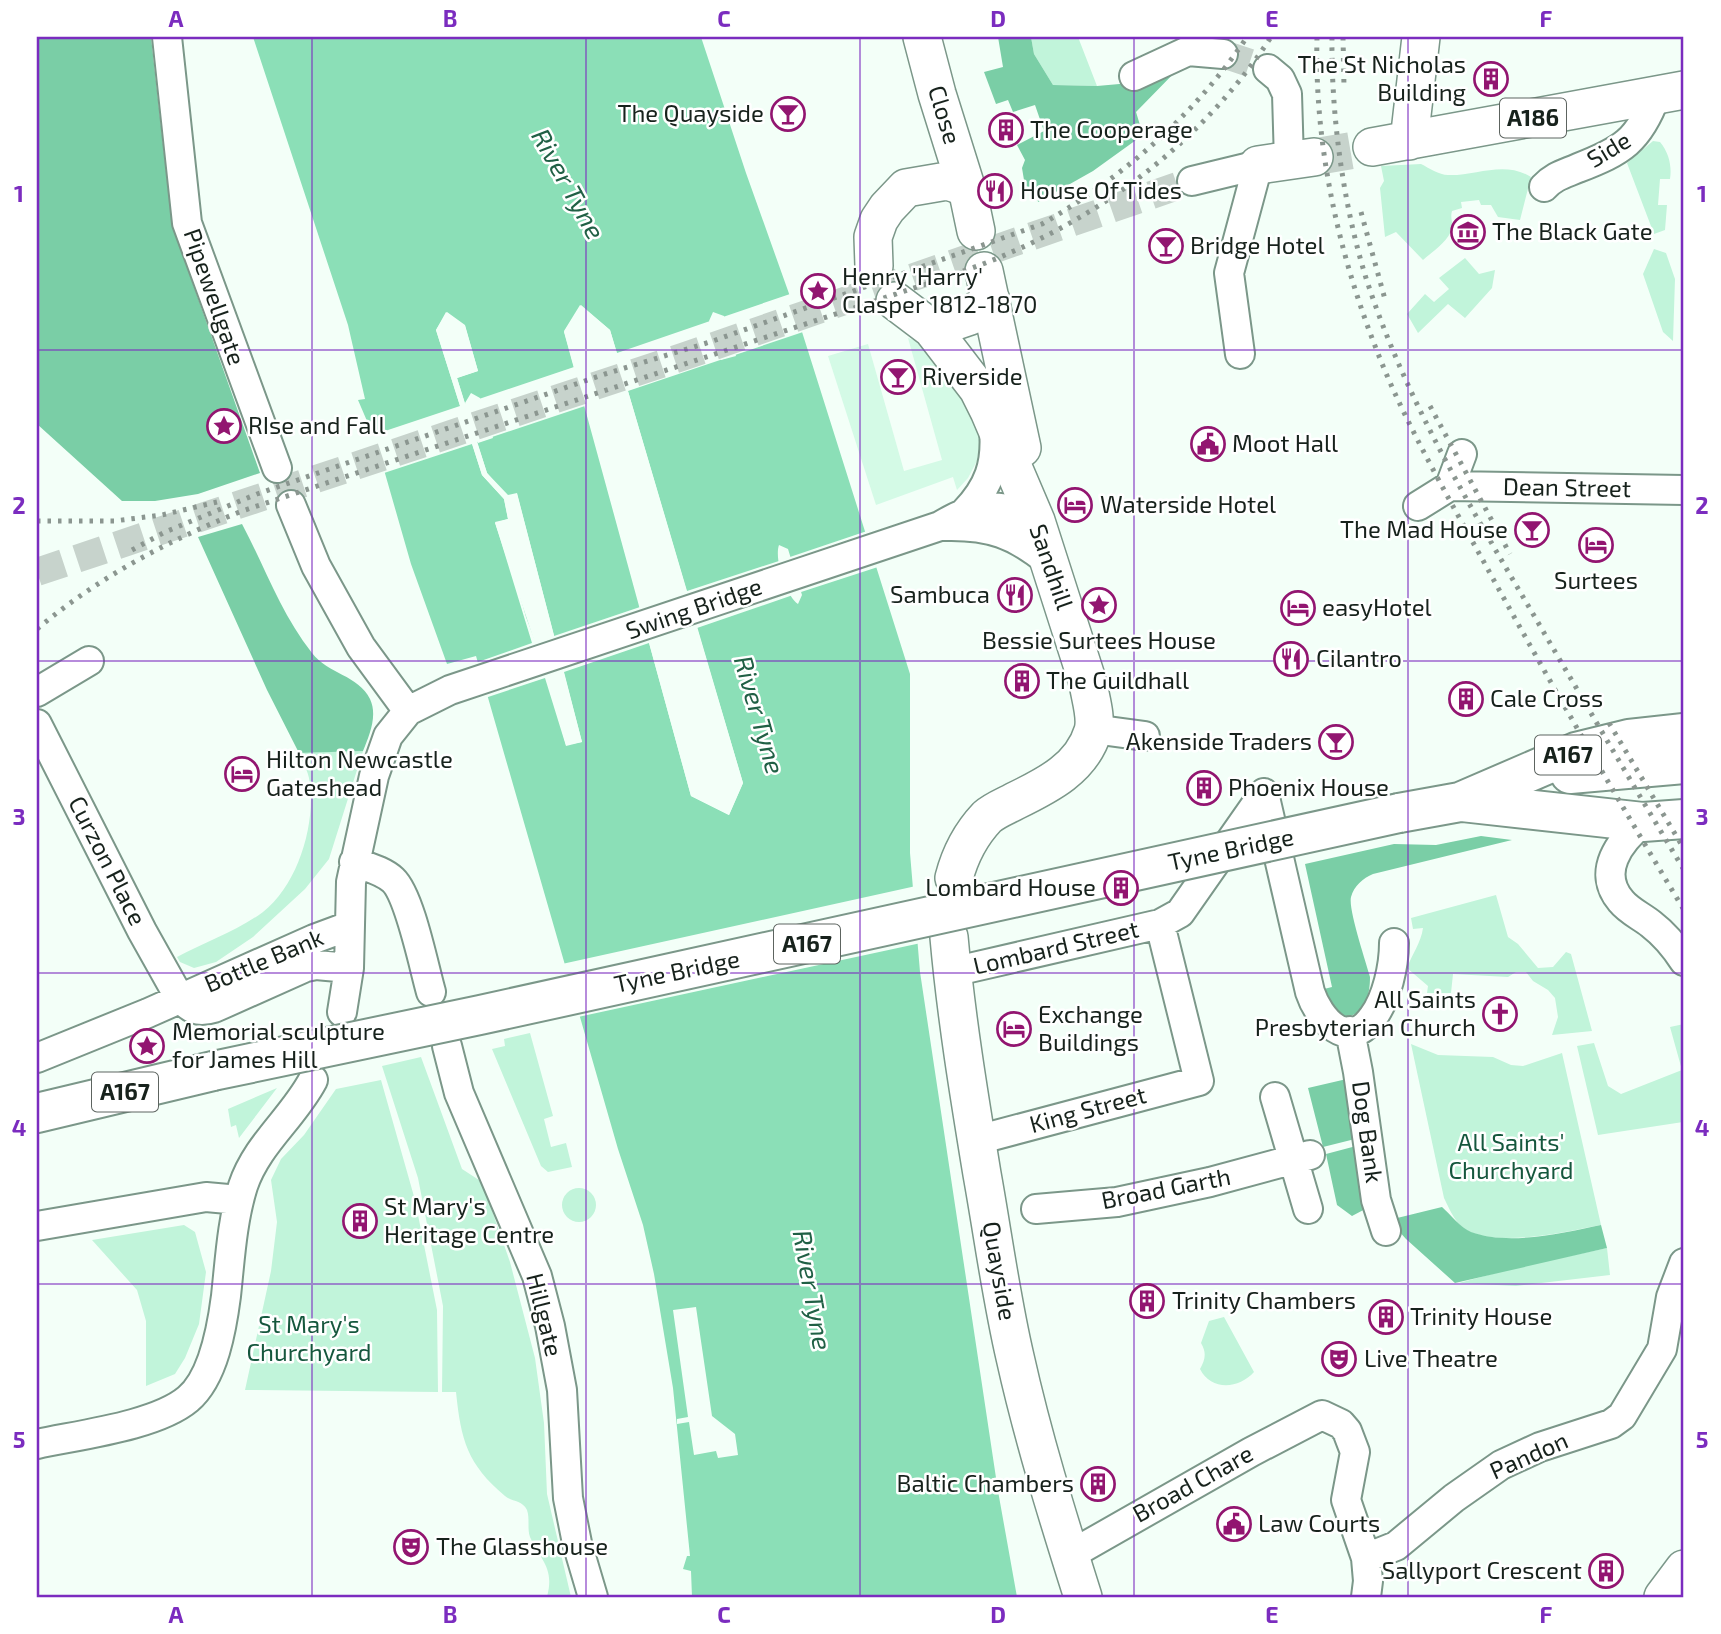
<svg xmlns="http://www.w3.org/2000/svg" width="1721" height="1634" viewBox="0 0 1721 1634" font-family="'Exo 2',sans-serif">
<style>
.built{fill:#d4fae6}
.green{fill:#c1f4da}
.forest{fill:#7acea6}
.water{fill:#8bdfb7;fill-rule:evenodd}
.pier{fill:#f3fff8;fill-rule:evenodd}
.lines{fill:none;stroke-linecap:round;stroke-linejoin:round}
.minor-tunnel{stroke:#c7d3cc;stroke-width:28;stroke-dasharray:28 14;stroke-linecap:butt}
.major-tunnel{stroke:#c7d3cc;stroke-width:37;stroke-dasharray:37 18;stroke-linecap:butt}
.minor-casing{stroke:#7b9789;stroke-width:32}
.major-casing{stroke:#7b9789;stroke-width:40}
.highway-casing{stroke:#7b9789;stroke-width:42}
.minor{stroke:#fff;stroke-width:28}
.major{stroke:#fff;stroke-width:37}
.highway{stroke:#fff;stroke-width:38}
.rail{stroke:#8b9690;stroke-width:5;stroke-dasharray:3.5 7;stroke-linecap:butt}
.highway-bridge-casing{stroke:#7b9789;stroke-width:42;stroke-linecap:butt}
.highway-bridge{stroke:#fff;stroke-width:38}
.grid{fill:none;stroke:#7b2cbf;stroke-width:2;stroke-opacity:0.55}
.labels{text-anchor:middle;stroke-width:5;stroke-linejoin:round;paint-order:stroke}
.shield{fill:#fff;stroke:#5d6460;stroke-width:2}
.shield-label{font-size:23px;font-weight:bold;fill:#17221c}
.poi-label{font-size:24px;fill:#17221c;stroke:#fff;text-anchor:start}
.street-label{font-size:24px;fill:#17221c;stroke:#fff}
.park-label{font-size:24px;fill:#15573d;stroke:#fff}
.water-label{font-size:26px;font-style:italic;fill:#206045;stroke:#fff}
.neatline{fill:none;stroke:#7b2cbf;stroke-width:2.5}
.grid-label{font-size:23px;text-anchor:middle;font-weight:bold;fill:#7b2cbf}
</style>
<rect width="100%" height="100%" fill="#f3fff8"/>
<path class="built" d="M908 338 927 344 974 413 980 441 978 459 968 478 957 490 953 477 876 505 828 356 868 344 904 471 942 460Z"/>
<path class="green" d="M1031 37H1078L1097 86 1053 85 1034 54Z
M1653 141 1660 142C1669 153 1672 166 1670 179H1660L1658 205H1667L1665 230 1654 234 1627 163Z
M1421 164C1429 168 1439 175 1448 175 1476 176 1504 160 1531 177L1520 220 1498 217 1491 205H1481L1479 200 1461 202 1462 208 1452 211C1450 218 1453 222 1452 228 1449 241 1432 252 1423 260L1396 232 1385 237 1380 188 1384 181 1381 166Z
M1654 249 1666 253 1675 279 1673 341 1663 332 1643 274Z
M1465 258 1479 274 1495 270 1492 288 1465 318 1448 304 1418 333 1407 314 1425 294 1434 302 1449 289 1439 278Z
M363 751 329 859 305 889 253 937 216 962 194 968 180 962 177 957C205 942 237 931 263 912 299 884 317 821 309 778 307 769 302 761 299 753Z
M1496 895 1508 937 1518 944 1538 968 1553 967 1566 952 1571 954 1592 1031 1552 1035 1558 1017 1555 998 1548 990 1533 981 1526 972H1516L1508 977 1453 974 1451 993H1427L1428 986 1407 968C1412 954 1421 943 1423 928L1413 929 1411 918Z
M1684 1024 1683 1122 1598 1135 1577 1046 1594 1043 1608 1086 1621 1094 1682 1070 1670 1027Z
M530 1033 553 1116 544 1119 551 1147 566 1143 572 1167 548 1172 541 1166 492 1049 505 1046 504 1039Z
M1411 1044 1438 1055 1493 1057 1511 1065 1523 1066 1562 1053 1601 1225C1565 1232 1505 1246 1470 1232 1456 1226 1450 1210 1444 1198Z
M421 1057 462 1169 482 1182 510 1262 535 1358 544 1423 547 1494 571 1597H547C555 1567 540 1560 530 1537 527 1529 530 1518 527 1510 522 1500 512 1502 505 1496 467 1464 461 1440 456 1392H442L443 1306 418 1178 382 1066Z
M381 1080 415 1200 437 1310 438 1392 245 1390 271 1271 277 1222 271 1180 281 1159 304 1135 336 1089Z
M277 1088 239 1138 236 1125 231 1127 228 1109Z
M562 1205a17 17 0 1 1 34 0a17 17 0 1 1-34 0Z
M184 1225 195 1232 206 1272 199 1324 185 1358 175 1374 146 1386V1321L137 1290 92 1240Z
M1607 1248 1610 1275 1516 1286 1459 1283 1514 1268Z
M1224 1317 1254 1372C1239 1389 1211 1391 1200 1369 1205 1360 1207 1353 1201 1343L1209 1321Z"/>
<path class="forest" d="M37 37H151L172 225 260 473 198 494 155 501H122L37 424Z
M998 37H1031L1034 54 1053 85 1097 86 1142 82 1180 67 1136 112 1143 135 1093 171 1038 202 1036 189 1025 186 1022 168 1025 160 1017 145 1044 131 1035 105 1013 112 1008 100 996 104 984 72 1003 67Z
M242 524C265 567 281 614 312 653 328 674 358 675 370 699 378 716 369 736 363 751L299 753 267 690 198 537Z
M1481 836 1512 840 1373 874C1363 878 1354 886 1351 897 1348 909 1366 962 1370 977 1370 998 1364 1015 1341 1019L1316 991 1332 987 1305 864 1394 844 1436 845Z
M1351 1078 1359 1138 1323 1147 1308 1088Z
M1360 1145 1369 1207 1352 1216 1337 1205 1326 1154Z
M1442 1207C1450 1214 1461 1228 1471 1232 1509 1246 1563 1233 1601 1225L1607 1248 1455 1283 1406 1239 1389 1220Z"/>
<path class="water" d="M253 37H701L746 173 797 316 910 674V853L920 972 998 1491 1017 1597H692L691 1571 683 1569 687 1556H690L673 1388 654 1274 643 1225 618 1149 476 656 447 664 411 564 376 442 358 400 365 399 348 325ZM581 305 610 330 743 783 729 815 691 796 564 332ZM446 312 465 326 478 371 457 378 487 473 507 496 517 494 582 742 566 745 553 697 495 523 508 519 504 499 482 475 436 330ZM713 312 724 316 736 356 721 360 709 321ZM471 393 480 398 493 438 478 443 465 403ZM779 545 788 549 802 595 798 604C786 596 774 559 779 545Z"/>
<path class="pier" d="M793 293 806 331 628 391 687 591 782 560 793 595 697 628 743 783 729 815 691 796 649 643 564 672 582 742 566 746 545 678 485 698 475 663 532 643 495 522 508 519 504 499 482 475 472 444 381 474 370 436 460 406 436 330 447 312 465 325 478 371 457 378 465 404 469 402 480 439 488 436 476 400 574 367 564 331 580 305 610 330 617 353 713 320 723 356 732 353 720 318ZM581 310 607 332 739 783 728 810 694 794 568 332ZM448 317 462 327 474 369 454 375 440 330ZM585 406 640 607 554 636 517 493 508 495 487 473 477 442ZM514 497 578 740 568 742 556 696 526 617 500 525 512 520 508 499Z
M870 530 881 566 798 593 787 558Z
M916 886 921 943 578 1017 562 964Z
M696 1307 712 1416 735 1434 738 1455 718 1458 716 1451 694 1455 689 1422 677 1424V1419L688 1417 673 1310Z"/>
<g class="lines">
<path class="minor-tunnel" d="M1223 54 1268 69
M37 572 685 356 1192 181"/>
<path class="major-tunnel" d="M1314 157 1372 147"/>
<g class="minor-casing">
<path id="minor" d="M167 37 187 223 277 468
M1268 69 1280 79 1287 94 1289 161
M1134 76 1188 51 1223 54
M1192 181 1258 165 1229 273 1240 354
M1544 187C1554 176 1564 174 1578 168 1622 151 1639 141 1656 95
M1450 486 1684 490
M291 505 316 566 361 647 408 711
M1418 506 1450 486 1462 454
M965 512C989 487 997 464 994 429
M946 526C989 525 1015 534 1049 562
M37 692 89 661
M37 724 142 931 179 997C190 1009 198 1013 214 1008L306 967 316 965 349 968
M1093 729 1145 736
M1264 793 1310 992C1319 1019 1348 1053 1373 1017 1387 998 1394 966 1394 943
M1643 822C1620 841 1596 872 1621 901 1629 911 1641 916 1651 924 1664 934 1675 947 1684 961
M354 862C367 867 382 870 393 880 410 896 424 968 431 992
M952 972 1160 924 1180 913 1264 793
M342 1012 349 968 351 882 374 776 388 736 408 711 450 690 940 526C973 506 1000 499 1036 521
M1350 1031 1358 1072 1376 1200 1386 1231
M447 1046 459 1093 537 1276 550 1326 562 1390 568 1498 577 1543 593 1597
M37 1058 148 1013 314 939 349 926
M1275 1097 1308 1209
M977 1140 1199 1081 1160 924
M1036 1209 1117 1202 1210 1182 1310 1155
M37 1226 206 1197 239 1200
M37 1444C78 1435 156 1426 188 1399 214 1377 222 1327 226 1296 230 1259 232 1221 243 1186 257 1144 293 1118 313 1080
M1070 1555 1251 1452 1322 1415 1341 1424 1347 1431 1355 1452 1346 1500 1366 1558 1368 1581 1366 1597
M1366 1558 1396 1546 1454 1498 1501 1465 1540 1447 1611 1424 1622 1416 1662 1349 1671 1297 1684 1263"/>
</g>
<g class="major-casing">
<path id="major" d="M922 37 937 94 968 193 976 231
M1409 141 1421 37
M1372 147 1684 90
M1258 165 1314 157
M874 266 873 237 879 220 887 208 906 188 947 181 960 185 968 193
M984 271 1022 448
M895 301 932 329 978 389 989 411 1036 521 1088 683C1090 697 1097 717 1093 731 1082 768 1048 785 1015 801 1006 806 995 810 987 817 970 835 960 855 954 878
M932 329 970 316 991 300
M949 937C956 1016 969 1095 982 1174 993 1235 1001 1297 1015 1357 1033 1438 1058 1518 1083 1597
M1663 1597 1684 1569"/>
</g>
<g class="highway-casing">
<path id="highway" d="M1570 774 1684 764
M1462 802 1643 822 1684 819
M1399 813 1460 802 1576 752 1629 739 1684 733
M37 1113 213 1071"/>
</g>
<use href="#minor" class="minor"/>
<use href="#major" class="major"/>
<use href="#highway" class="highway"/>
<path class="rail" d="M1317 37C1314 157 1344 278 1392 387 1421 451 1457 513 1491 575 1553 688 1618 800 1684 910
M1332 37C1331 114 1343 204 1366 278 1405 399 1472 510 1536 619 1585 703 1634 787 1684 870
M1343 37 1344 87
M1361 212 1386 303
M1430 406 1510 554
M37 521H114L162 515 217 502
M132 550 165 532 257 494 605 374 710 342 1042 224C1123 177 1195 115 1247 37
M37 629C99 577 167 541 242 511L932 282C957 273 983 265 1007 254 1113 209 1208 134 1271 37
M1609 723 1684 849"/>
<g class="highway-bridge-casing">
<path id="highway-bridge" d="M213 1071 480 1015 1399 813"/>
</g>
<use href="#highway-bridge" class="highway-bridge"/>
</g>
<path class="grid" d="M312 37V1597M586 37V1597M860 37V1597M1134 37V1597M1408 37V1597M37 350H1684M37 661H1684M37 973H1684M37 1284H1684"/>
<defs>
<g id="building-ring" transform="scale(1.75)"><circle r="9.5" fill="#fff" stroke="#921570" stroke-width="1.5"/><path d="M-4-6H4V6H1V3H-1V6H-4ZM-2.5-4.3h1.7v1.8h-1.7ZM.8-4.3h1.7v1.8H.8ZM-2.5-1h1.7V.8h-1.7ZM.8-1h1.7V.8H.8Z" fill="#921570"/></g>
<g id="bar-ring" transform="scale(1.75)"><circle r="9.5" fill="#fff" stroke="#921570" stroke-width="1.5"/><path d="M-6-5H6L.8 .8V4.5H3.5V6h-7V4.5H-.8V.8Z" fill="#921570"/></g>
<g id="restaurant-ring" transform="scale(1.75)"><circle r="9.5" fill="#fff" stroke="#921570" stroke-width="1.5"/><path d="M-5-6h1v4h1v-4h1v4h1v-4h1v5L-1.5 .5V6h-2V.5L-5-1ZM5-6V6H3V1.5H1.5Q1.5-4 5-6Z" fill="#921570"/></g>
<g id="museum-ring" transform="scale(1.75)"><circle r="9.5" fill="#fff" stroke="#921570" stroke-width="1.5"/><path d="M0-6L6-3V-2H-6V-3ZM-5-1h2V3h-2ZM-1-1h2V3h-2ZM3-1h2V3H3ZM-6 4H6V6H-6Z" fill="#921570"/></g>
<g id="sight-ring" transform="scale(1.75)"><circle r="9.5" fill="#fff" stroke="#921570" stroke-width="1.5"/><path d="M0-6L1.8-2.2L6-1.7L2.9 1.2L3.7 5.4L0 3.3L-3.7 5.4L-2.9 1.2L-6-1.7L-1.8-2.2Z" fill="#921570"/></g>
<g id="civic-ring" transform="scale(1.75)"><circle r="9.5" fill="#fff" stroke="#921570" stroke-width="1.5"/><path d="M-.6-6.5H3V-4.5H.6V-3L4-1V1h2V6H-6V1h2V-1L-.6-3ZM-1.2 2.5V6h2.4V2.5Z" fill="#921570"/></g>
<g id="hotel-ring" transform="scale(1.75)"><circle r="9.5" fill="#fff" stroke="#921570" stroke-width="1.5"/><path d="M-6-4.5h1.5V1H6V5H4.5V3h-9V5H-6ZM-4 0a1.8 1.8 0 1 1 3.6 0ZM.5 0V-2.5h3Q6-2.5 6 0Z" fill="#921570"/></g>
<g id="church-ring" transform="scale(1.75)"><circle r="9.5" fill="#fff" stroke="#921570" stroke-width="1.5"/><path d="M-1.2-6h2.4v3.5h3.3v2.4h-3.3V6h-2.4V-.1h-3.3v-2.4h3.3Z" fill="#921570"/></g>
<g id="theatre-ring" transform="scale(1.75)"><circle r="9.5" fill="#fff" stroke="#921570" stroke-width="1.5"/><path d="M-5-5.5Q0-4 5-5.5V0Q5 5 0 6Q-5 5-5 0ZM-3.3-2.5H-1v1.5H-3.3ZM1-2.5H3.3v1.5H1ZM-2.8 1Q0 5.5 2.8 1Z" fill="#921570"/></g>
</defs>
<g fill-rule="evenodd">
<use href="#building-ring" x="1491" y="79"/>
<use href="#bar-ring" x="788" y="114"/>
<use href="#building-ring" x="1006" y="130"/>
<use href="#restaurant-ring" x="995" y="191"/>
<use href="#museum-ring" x="1468" y="232"/>
<use href="#bar-ring" x="1166" y="246"/>
<use href="#sight-ring" x="818" y="291"/>
<use href="#bar-ring" x="898" y="377"/>
<use href="#sight-ring" x="224" y="426"/>
<use href="#civic-ring" x="1208" y="444"/>
<use href="#hotel-ring" x="1075" y="505"/>
<use href="#bar-ring" x="1532" y="530"/>
<use href="#hotel-ring" x="1596" y="545"/>
<use href="#restaurant-ring" x="1015" y="595"/>
<use href="#sight-ring" x="1099" y="605"/>
<use href="#hotel-ring" x="1298" y="608"/>
<use href="#restaurant-ring" x="1291" y="659"/>
<use href="#building-ring" x="1022" y="681"/>
<use href="#building-ring" x="1466" y="699"/>
<use href="#bar-ring" x="1336" y="742"/>
<use href="#hotel-ring" x="242" y="774"/>
<use href="#building-ring" x="1204" y="788"/>
<use href="#building-ring" x="1121" y="888"/>
<use href="#church-ring" x="1500" y="1014"/>
<use href="#hotel-ring" x="1014" y="1029"/>
<use href="#sight-ring" x="147" y="1046"/>
<use href="#building-ring" x="360" y="1221"/>
<use href="#building-ring" x="1147" y="1301"/>
<use href="#building-ring" x="1386" y="1317"/>
<use href="#theatre-ring" x="1339" y="1359"/>
<use href="#building-ring" x="1098" y="1484"/>
<use href="#civic-ring" x="1234" y="1524"/>
<use href="#theatre-ring" x="411" y="1547"/>
<use href="#building-ring" x="1606" y="1571"/>
</g>
<g class="labels">
<g class="shield">
<rect x="1500" y="98.5" width="66" height="39" rx="5"/>
<rect x="1535" y="735.5" width="66" height="39" rx="5"/>
<rect x="774" y="924.5" width="66" height="39" rx="5"/>
<rect x="92" y="1072.5" width="66" height="39" rx="5"/>
</g>
<g class="shield-label">
<text x="1533" y="126">A186</text>
<text x="1568" y="763">A167</text>
<text x="807" y="952">A167</text>
<text x="125" y="1100">A167</text>
</g>
<g class="poi-label">
<text x="1466" y="73" text-anchor="end">The St Nicholas<tspan x="1466" dy="28">Building</tspan></text>
<text x="764" y="122" text-anchor="end">The Quayside</text>
<text x="1030" y="138">The Cooperage</text>
<text x="1020" y="199">House Of Tides</text>
<text x="1492" y="240">The Black Gate</text>
<text x="1190" y="254">Bridge Hotel</text>
<text x="842" y="285">Henry 'Harry'<tspan x="842" dy="28">Clasper 1812-1870</tspan></text>
<text x="922" y="385">Riverside</text>
<text x="248" y="434">RIse and Fall</text>
<text x="1232" y="452">Moot Hall</text>
<text x="1100" y="513">Waterside Hotel</text>
<text x="1508" y="538" text-anchor="end">The Mad House</text>
<text x="1596" y="589" text-anchor="middle">Surtees</text>
<text x="990" y="603" text-anchor="end">Sambuca</text>
<text x="1322" y="616">easyHotel</text>
<text x="1099" y="649" text-anchor="middle">Bessie Surtees House</text>
<text x="1316" y="667">Cilantro</text>
<text x="1046" y="689">The Guildhall</text>
<text x="1490" y="707">Cale Cross</text>
<text x="1312" y="750" text-anchor="end">Akenside Traders</text>
<text x="266" y="768">Hilton Newcastle<tspan x="266" dy="28">Gateshead</tspan></text>
<text x="1228" y="796">Phoenix House</text>
<text x="1096" y="896" text-anchor="end">Lombard House</text>
<text x="1476" y="1008" text-anchor="end">All Saints<tspan x="1476" dy="28">Presbyterian Church</tspan></text>
<text x="1038" y="1023">Exchange<tspan x="1038" dy="28">Buildings</tspan></text>
<text x="172" y="1040">Memorial sculpture<tspan x="172" dy="28">for James Hill</tspan></text>
<text x="384" y="1215">St Mary's<tspan x="384" dy="28">Heritage Centre</tspan></text>
<text x="1172" y="1309">Trinity Chambers</text>
<text x="1410" y="1325">Trinity House</text>
<text x="1364" y="1367">Live Theatre</text>
<text x="1074" y="1492" text-anchor="end">Baltic Chambers</text>
<text x="1258" y="1532">Law Courts</text>
<text x="436" y="1555">The Glasshouse</text>
<text x="1582" y="1579" text-anchor="end">Sallyport Crescent</text>
</g>
<g class="street-label">
<text transform="translate(944 115) rotate(73)" y="8">Close</text>
<text transform="translate(1609 150) rotate(-31)" y="8">Side</text>
<text transform="translate(214 297) rotate(71)" y="8">Pipewellgate</text>
<text transform="translate(1567 488) rotate(1)" y="8">Dean Street</text>
<text transform="translate(1051 567) rotate(71)" y="8">Sandhill</text>
<text transform="translate(694 609) rotate(-19)" y="8">Swing Bridge</text>
<text transform="translate(1231 850) rotate(-12)" y="8">Tyne Bridge</text>
<text transform="translate(107 861) rotate(63)" y="8">Curzon Place</text>
<text transform="translate(1056 948) rotate(-13)" y="8">Lombard Street</text>
<text transform="translate(264 961) rotate(-23)" y="8">Bottle Bank</text>
<text transform="translate(677 972) rotate(-12)" y="8">Tyne Bridge</text>
<text transform="translate(1088 1110) rotate(-15)" y="8">King Street</text>
<text transform="translate(1367 1132) rotate(82)" y="8">Dog Bank</text>
<text transform="translate(1166 1189) rotate(-11)" y="8">Broad Garth</text>
<text transform="translate(999 1271) rotate(80)" y="8">Quayside</text>
<text transform="translate(544 1315) rotate(76)" y="8">Hillgate</text>
<text transform="translate(1529 1456) rotate(-24)" y="8">Pandon</text>
<text transform="translate(1193 1484) rotate(-29)" y="8">Broad Chare</text>
</g>
<g class="park-label">
<text x="1511" y="1151">All Saints'<tspan x="1511" dy="28">Churchyard</tspan></text>
<text x="309" y="1333">St Mary's<tspan x="309" dy="28">Churchyard</tspan></text>
</g>
<g class="water-label">
<text transform="translate(568 184) rotate(61)" y="9">River Tyne</text>
<text transform="translate(759 715) rotate(74)" y="9">River Tyne</text>
<text transform="translate(812 1290) rotate(80)" y="9">River Tyne</text>
</g>
</g>
<rect width="1721" height="1634" fill="none" stroke="#ffffff" stroke-width="77"/>
<rect x="38" y="38" width="1644" height="1558" class="neatline"/>
<g class="grid-label">
<text x="176" y="27">A</text>
<text x="450" y="27">B</text>
<text x="724" y="27">C</text>
<text x="998" y="27">D</text>
<text x="1272" y="27">E</text>
<text x="1546" y="27">F</text>
<text x="19" y="202">1</text>
<text x="1702" y="202">1</text>
<text x="19" y="514">2</text>
<text x="1702" y="514">2</text>
<text x="19" y="825">3</text>
<text x="1702" y="825">3</text>
<text x="19" y="1136">4</text>
<text x="1702" y="1136">4</text>
<text x="19" y="1448">5</text>
<text x="1702" y="1448">5</text>
<text x="176" y="1623">A</text>
<text x="450" y="1623">B</text>
<text x="724" y="1623">C</text>
<text x="998" y="1623">D</text>
<text x="1272" y="1623">E</text>
<text x="1546" y="1623">F</text>
</g>
</svg>
